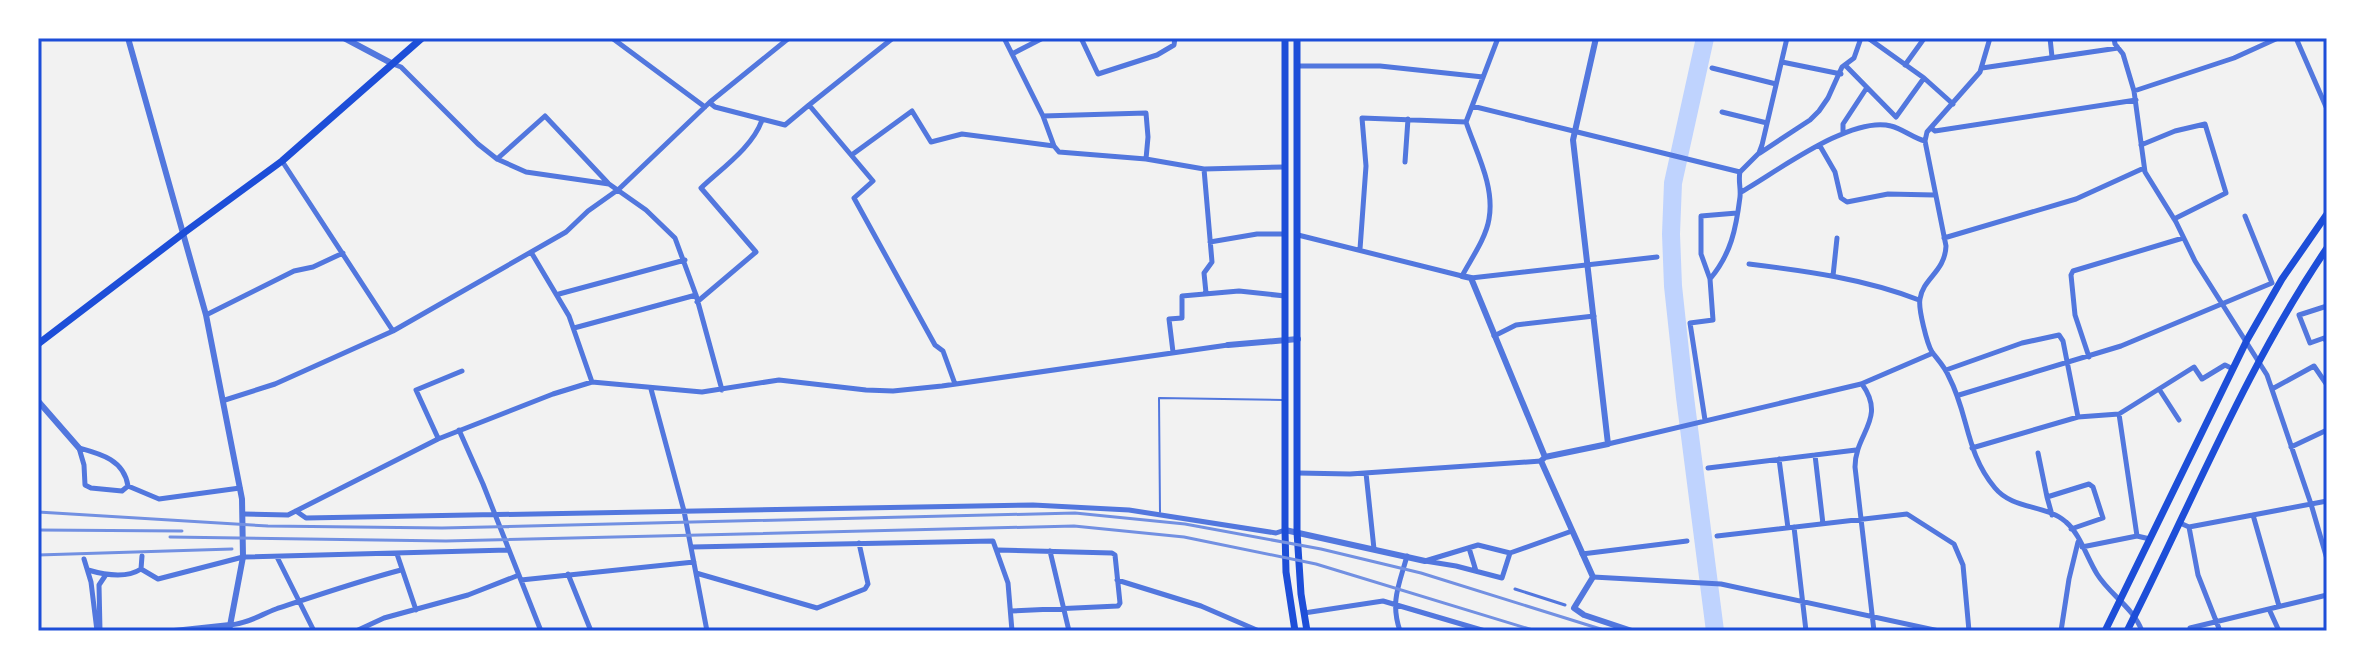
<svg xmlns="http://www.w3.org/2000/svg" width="2365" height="669" viewBox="0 0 2365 669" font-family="Rubik,sans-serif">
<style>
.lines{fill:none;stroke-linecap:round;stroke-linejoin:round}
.river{stroke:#bfd3fe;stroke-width:18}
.service{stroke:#5277de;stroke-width:2}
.pedestrian{stroke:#5277de;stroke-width:3}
.minor{stroke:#5277de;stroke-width:5}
.tertiary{stroke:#5277de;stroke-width:6}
.secondary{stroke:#1d4ed8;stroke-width:7}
.primary{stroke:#1d4ed8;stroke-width:7}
.rail{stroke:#7290e2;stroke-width:3}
.neatline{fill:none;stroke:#1d4ed8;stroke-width:3}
</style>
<rect width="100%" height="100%" fill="#f2f2f2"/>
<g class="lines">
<path class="river" d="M1705 38 1673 183 1671 234 1673 286 1685 397 1715 631"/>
<path class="service" d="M1160 512 1159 398 1283 400"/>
<path class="pedestrian" d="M1515 589 1565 605"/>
<path class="minor" d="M612 38 705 107
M1004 38 1043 116 1054 146
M1081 38 1098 74 1157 55 1174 45 1175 38
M1868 38 1924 78 1953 104
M1990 38 1980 72 1927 132 1925 141 1946 246C1945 272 1923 278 1920 299 1918 308 1927 344 1932 352 1938 360 1945 367 1949 377 1969 415 1965 452 1995 488 2013 510 2046 504 2066 522 2080 534 2087 558 2097 574 2110 595 2133 607 2142 631
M2050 38 2052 57
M2114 38 2115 44 2123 54 2134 91 2145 172 2176 222 2195 261 2267 375 2311 504 2327 559
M2296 38 2327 109
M1012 54 1043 38
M1782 62 1841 74
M393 64 401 67 478 144 497 159 526 172 609 184 646 210 675 238 696 295 722 390
M1845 65 1896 117 1924 78
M1905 65 1923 40 1921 38
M1297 66H1380L1483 77
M1712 68 1776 84
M1982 68 2118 48
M2134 91 2234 58 2278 38
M710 103 715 107 785 125 809 105 873 181 854 198 935 345 943 351 955 384
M809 105 893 38
M1472 106 1740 172 1759 153 1762 145 1787 38
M1722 112 1767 123
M1043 116 1146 113 1148 137 1146 159
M1931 128 1935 131 2136 100
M1843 132V124L1866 89
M2141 145 2175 131 2205 124 2226 193 2174 219
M1820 146 1835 172 1841 198 1847 202 1888 194 1934 195
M1760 153 1810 120 1819 111 1828 98 1842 67 1854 58 1861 38
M853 154 912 111 931 142 962 134 1054 146 1059 152 1146 159 1204 169 1284 167
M497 159 545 116 608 183
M282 161 393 331
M1405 162 1408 119
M1204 169 1212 262 1204 273 1206 293
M1741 192C1775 173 1851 115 1891 126 1903 129 1913 138 1925 141
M1298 235 1462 276C1471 259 1486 238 1489 219 1495 186 1476 152 1466 122L1498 38
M1944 238 2076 199 2144 168
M1210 242 1257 234H1285
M1360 249 1366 166 1362 118 1466 122
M531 252 569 316 592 382
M1749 264C1807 271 1865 279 1919 300
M1833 276 1837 238
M1471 278 1657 257
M1710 279C1731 254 1736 229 1740 197 1741 188 1738 180 1740 172
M559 294 685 260
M697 302 756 252 701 188C721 169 753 147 762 120
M2327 306 2299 315 2310 343 2324 338 2327 342
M206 315 294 271 313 267 343 253
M574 328 696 295
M1494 336 1516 325 1594 316
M1173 352 1169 319 1182 318V296L1239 291 1285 296
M2089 357 2075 315 2071 275 2073 271 2183 238
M1946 370 2022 343 2059 335 2063 341 2078 417
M1862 384C1887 419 1855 433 1855 467L1874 631
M651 389 684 511 707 631
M2159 389 2179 420
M2272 389 2314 366 2327 385
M1959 395 2121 346 2272 283 2245 216
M225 400 275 384 393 331 566 232 588 211 619 189 710 102 789 38
M2119 414 2137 536
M1705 420 1690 323 1713 320 1710 279 1701 254V216L1737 213
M459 430 483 484 541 631
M438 438 416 390 462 371
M1608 444 1861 384 1933 353
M2291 447 2327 430
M79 448 84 465 85 485 91 488 122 491 128 486 159 499 240 488
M79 448C101 454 124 460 128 486
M1972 448 2078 417 2119 414 2194 367 2202 379 2225 365 2233 369
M2038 453 2047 497
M1815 455 1823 524
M1779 459 1788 528
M1708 468 1856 450
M1298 473 1350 474 1541 461
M1366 473 1374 549
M296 511 306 518 1033 505 1129 510 1276 533 1285 530
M244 514 288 515 438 439 553 394 592 382 702 392 779 380 866 390 893 391 942 386 1228 345
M2052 515 2047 497 2089 484 2093 487 2103 518 2071 529
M2253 515 2279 606
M2180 523 2189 527 2327 501
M1794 527 1806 631
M2189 527 2198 575 2220 631
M1717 536 1907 514 1954 544 1963 565 1969 631
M1478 545 1510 553 1502 578 1456 566 1425 561Z
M692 547 993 541 1008 583 1012 631
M2082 547 2137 536 2150 539
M1469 548 1476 571
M998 550 1112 553 1115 555 1120 603 1118 606 1011 611
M1050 551 1069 631
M1510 553 1572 531
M397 554 416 610
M1582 554 1687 541
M277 557 314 631
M84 559 91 582 97 631
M141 569 158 579 243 557 508 550
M88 570C105 575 126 579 141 569L142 556
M696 573 817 608 865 589 868 584 859 543
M568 574 591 631
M1593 577 1721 584 1939 631
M521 580 694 562
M1117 580 1201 606 1259 631
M2269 609 2279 631
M1304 613 1383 601 1485 631
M230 625C249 623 260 615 276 609 318 595 359 581 401 570
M2190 628 2327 595
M100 631 99 585 105 576
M356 631 384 618 468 595 519 575
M1400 631C1390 602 1399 585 1407 556
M2061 631 2069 579 2078 542"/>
<path class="tertiary" d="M128 38 206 315 242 499 243 557 229 631
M344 38 393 64
M1596 38 1573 140 1608 444 1545 457 1541 461 1593 577 1574 608 1584 615 1632 631
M1462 276 1471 278 1545 457
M1228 345 1298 339
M38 401 79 448
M1285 530 1425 561
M174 631 230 625"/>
<path class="secondary" d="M1285 38V530L1286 572 1295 631
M1297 38V532L1301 594 1307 631"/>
<path class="primary" d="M38 344 185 232 282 161 422 38
M2105 631 2247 340 2282 279 2327 214
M2127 631C2192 503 2246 367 2327 248"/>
<path class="rail" d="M38 512 268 526 442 528 1075 513 1185 524 1321 549 1421 573 1607 631
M38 530 182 531
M170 537 446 541 1074 526 1184 537 1316 564 1536 631
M38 555 232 549"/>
</g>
<rect width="2365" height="669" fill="none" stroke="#ffffff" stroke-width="80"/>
<rect x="40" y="40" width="2285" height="589" class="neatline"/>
</svg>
